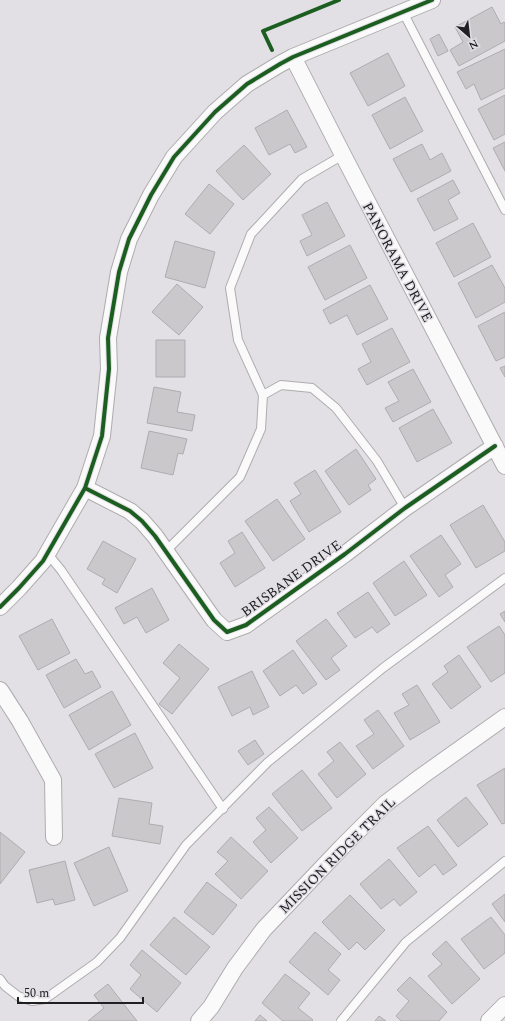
<svg xmlns="http://www.w3.org/2000/svg" width="505" height="1021" viewBox="0 0 505 1021" font-family="Spectral,serif">
<style>
.building{fill:#cac8cb;stroke:#adacaf}
.lines{fill:none;stroke-linecap:round;stroke-linejoin:round}
.service-casing{stroke:#aeacaf;stroke-width:10}
.minor-casing{stroke:#aeacaf;stroke-width:18}
.service{stroke:#fbfafb;stroke-width:8}
.minor{stroke:#fbfafb;stroke-width:16}
.cycleway-casing{stroke:#e1dfe5;stroke-width:6}
.cycleway{stroke:#1b5e20;stroke-width:4}
.labels{text-anchor:middle;stroke-width:3;stroke-linejoin:round;paint-order:stroke}
.street-label{font-size:14px;fill:#202022;stroke:#e1dfe5}
</style>
<rect width="100%" height="100%" fill="#e2e0e4"/>
<path class="building" d="M492 7 501 24 504 22 505 23V41L459 66 450 50 463 42 455 27Z
M439 34 448 51 438 56 430 39Z
M505 49V88L481 100 474 84 466 89 457 72Z
M388 53 405 86 368 106 350 73Z
M505 95V134L494 140 478 109Z
M405 97 423 131 390 149 372 115Z
M287 110 307 147 295 153 290 144 269 155 255 128Z
M505 142V171L493 148Z
M422 144 430 160 442 153 451 171 411 192 393 159Z
M244 145 271 174 243 200 216 171Z
M453 180 460 193 448 200 458 219 434 231 417 199Z
M209 184 234 204 210 234 185 214Z
M327 202 345 236 307 256 300 241 312 235 302 215Z
M473 223 491 257 454 277 436 243Z
M175 241 215 252 205 288 165 277Z
M350 245 367 278 325 300 308 267Z
M492 265 505 288V302L476 318 458 283Z
M177 284 203 307 179 335 152 312Z
M370 285 388 319 357 335 347 315 330 324 323 310Z
M505 312V357L496 361 478 326Z
M392 328 410 362 367 385 358 369 371 362 362 344Z
M156 340H185V377H156Z
M505 366V377L500 368Z
M413 369 431 402 393 422 385 408 399 401 388 382Z
M154 387 181 392 177 412 195 415 192 431 147 423Z
M433 409 452 443 417 462 399 428Z
M149 431 187 439 183 454 178 453 173 475 141 468Z
M356 449 376 479 368 485 371 490 349 505 325 471Z
M315 470 341 512 309 532 290 501 301 494 294 483Z
M277 499 305 539 273 561 245 521Z
M483 505 505 542V551L476 568 450 525Z
M242 532 265 568 235 587 220 563 235 553 228 541Z
M441 535 461 564 445 575 453 587 439 597 410 556Z
M103 541 136 559 117 593 102 584 105 579 87 569Z
M404 561 427 595 395 616 373 583Z
M152 588 169 620 146 633 137 617 124 624 115 608Z
M368 592 390 624 377 633 372 627 355 638 337 613Z
M505 611V622L500 614Z
M52 619 70 653 38 670 19 636Z
M326 619 347 646 331 658 340 670 326 680 296 641Z
M499 626 505 635V673L491 682 467 647Z
M179 644 209 669 172 714 159 704 180 678 163 663Z
M293 650 317 684 303 694 296 685 280 696 263 671Z
M459 655 481 687 451 709 432 684 448 672 444 666Z
M76 659 85 674 92 671 101 687 64 708 46 675Z
M252 671 269 707 253 715 250 707 232 716 218 687Z
M417 685 440 722 410 740 394 713 409 705 402 694Z
M112 691 131 725 89 750 69 715Z
M378 710 404 746 373 769 356 746 374 734 364 720Z
M135 733 153 768 114 788 95 754Z
M255 740 264 754 248 765 238 751Z
M340 742 366 774 337 798 318 774 334 761 327 752Z
M505 768V823L502 824 477 785Z
M302 770 332 808 302 831 272 794Z
M466 797 488 824 458 847 437 820Z
M119 798 152 803 149 824 163 826 160 844 112 836Z
M269 807 298 838 271 863 253 842 266 830 256 818Z
M428 826 457 865 443 875 435 864 419 877 397 848Z
M0 832 25 852 0 884Z
M231 837 268 871 241 899 215 874 228 861 217 852Z
M109 847 128 891 94 906 74 863Z
M389 859 417 892 400 906 394 899 381 909 360 884Z
M65 861 75 900 55 905 53 899 37 903 29 870Z
M207 882 237 905 213 935 184 912Z
M505 894V922L492 904Z
M350 895 385 930 365 950 357 942 349 950 322 922Z
M174 917 210 947 186 975 150 945Z
M491 917 505 935V953L484 969 461 939Z
M315 932 341 954 328 970 340 980 328 995 289 962Z
M446 941 480 979 452 1004 428 976 442 964 432 954Z
M142 950 181 983 157 1012 130 989 141 975 130 965Z
M285 974 310 993 298 1008 313 1020 312 1021H283L262 1003Z
M410 977 447 1012 439 1021H401L396 1016 409 1001 397 990Z
M108 984 137 1021H88L104 1008 94 995Z
M260 1015 267 1021H255Z
M379 1016 386 1021H375Z"/>
<g class="lines">
<g class="service-casing">
<path id="service" d="M403 12 505 210
M263 395 238 340 230 288 251 234 302 179 343 155
M166 551 240 477 261 429 263 395 281 385 312 388 336 408 377 461 405 508
M47 553 61 570 223 809
M0 979 5 986 18 996 32 1001 45 999 97 962 120 938 186 845 268 762 383 668 505 578
M341 1021 406 942 505 861"/>
</g>
<g class="minor-casing">
<path id="minor" d="M293 57 343 155 505 466
M85 488 130 511 142 521 155 536 214 620 227 632 246 625 345 554 405 508 495 446
M0 607 19 588 43 561 85 488 102 436 109 369 108 338 119 272 129 239 151 195 174 157 215 112 247 84 280 64 293 57 432 0
M0 690 20 721 53 780 54 837
M199 1021 211 1007 235 968 264 929 342 847 385 804 422 776 505 717
M489 1021 505 1005"/>
</g>
<use href="#service" class="service"/>
<use href="#minor" class="minor"/>
<g class="cycleway-casing">
<path id="cycleway" d="M272 50 263 31 339 0
M85 488 130 511 142 521 155 536 214 620 227 632 246 625 345 554 405 508 495 446
M0 607 19 588 43 561 85 488 102 436 109 369 108 338 119 272 129 239 151 195 174 157 215 112 247 84 280 64 293 57 432 0"/>
</g>
<use href="#cycleway" class="cycleway"/>
</g>
<g class="labels">
<g class="street-label">
<text transform="translate(398 262) rotate(62)" y="5">PANORAMA DRIVE</text>
<text transform="translate(291 578) rotate(-36)" y="5">BRISBANE DRIVE</text>
<text transform="translate(337 855) rotate(-45)" y="5">MISSION RIDGE TRAIL</text>
</g>
</g>
<g transform="translate(469 36) rotate(152)" stroke="#e1dfe5" stroke-width="3" paint-order="stroke">
<path d="M0-3L7 15L0 10L-7 15Z" fill="#202022"/>
<text y="-6" font-size="11" font-weight="bold" text-anchor="middle" fill="#202022">N</text>
</g>
<path d="M18 997v6h125v-6" fill="none" stroke="#202022" stroke-width="2"/>
<text x="24" y="997" font-size="12" fill="#202022" stroke="#e1dfe5" stroke-width="3" paint-order="stroke">50 m</text>
</svg>
